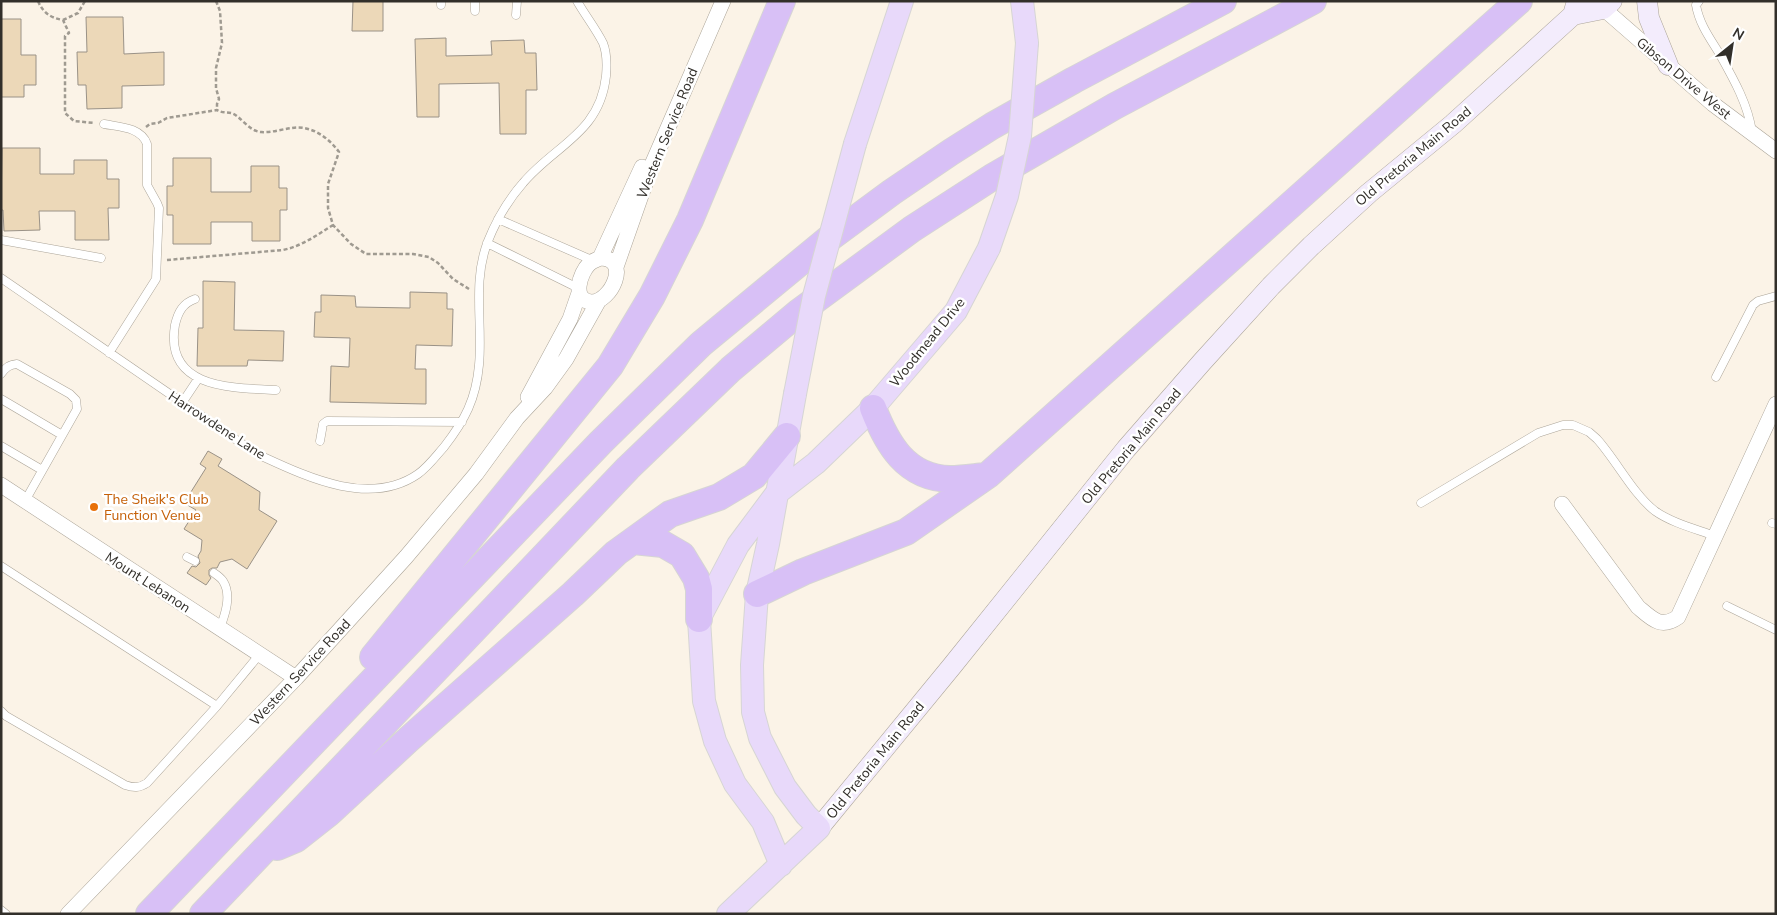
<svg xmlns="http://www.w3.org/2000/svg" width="1777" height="915" viewBox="0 0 1777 915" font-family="'Nunito Sans',sans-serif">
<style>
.building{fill:#ecd8b8;stroke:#9a9287}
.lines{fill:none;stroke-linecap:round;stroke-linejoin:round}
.service-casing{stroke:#aca599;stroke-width:9}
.minor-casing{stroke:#aca599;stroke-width:16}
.secondary-casing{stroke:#aca599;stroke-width:21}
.primary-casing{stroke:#d6d5d4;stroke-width:24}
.motorway-casing{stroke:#d6d5d4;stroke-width:28}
.path{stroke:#9f9a91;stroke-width:2.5;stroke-dasharray:4 2.5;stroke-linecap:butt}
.service{stroke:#fff;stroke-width:8}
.minor{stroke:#fff;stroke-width:15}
.secondary{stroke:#f3ecfc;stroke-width:20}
.primary{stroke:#e8d9fa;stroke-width:22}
.motorway{stroke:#d8c0f6;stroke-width:26}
.primary-bridge-casing{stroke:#d6d5d4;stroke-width:24;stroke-linecap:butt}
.primary-bridge{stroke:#e8d9fa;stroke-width:22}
.food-dot{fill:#e8710a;stroke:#fff;stroke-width:2}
.labels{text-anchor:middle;stroke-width:5;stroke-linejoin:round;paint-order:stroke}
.street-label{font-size:14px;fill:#322f2a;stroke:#fff}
.food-label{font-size:14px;fill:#c56008;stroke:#fff;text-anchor:start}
</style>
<rect width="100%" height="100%" fill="#fbf3e7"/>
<path class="building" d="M353 1H383V31H352Z
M86 17H123L124 54 164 52V85L122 86V108L87 109 86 85H78L77 52H87Z
M1 19H21V55H36V85H24V97H1Z
M446 38V56L492 55 491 41 524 40 525 53H536L537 90H526V134H500L499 83 439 84V117H417L415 39Z
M2 148H40V174H74V160H107V179H119V208H108L109 240H75V211H39L40 230 4 231 3 210H1Z
M173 158H211V192H251V166H279V188H287V210H280V241H252V222H211V244H173V215H167V186H173Z
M203 281 235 282 234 330 284 331 283 361 248 360 247 366H197L198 328H203Z
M410 292 447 293V309H453L452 346 416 345 415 369H426V404L330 402 331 366 349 367 350 338 314 337 315 312H321V295L355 296 356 307 410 308Z
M208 451 222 459 218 466 260 492 259 510 277 521 247 569 232 559 220 562 217 568H212L209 570V575L211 578 206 585 187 573 192 566 196 567 200 563 198 556 201 551 202 540 184 529 196 510 184 503 206 468 200 464Z"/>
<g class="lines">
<g class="service-casing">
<path id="service" d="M1699 1 1696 5C1699 23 1709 37 1719 53 1733 78 1748 104 1752 132
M441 5V1
M475 11V1
M516 15 517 1
M104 124C119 127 141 127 147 144V185L157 203 159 208 156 279 109 353
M498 219 594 261
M1 240 101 258
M487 243 578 288
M1 278 257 454C305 476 369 508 418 474 428 467 436 456 444 447 465 420 476 399 479 365 483 324 472 281 488 241 496 221 508 200 523 183 555 145 600 133 606 76 607 65 607 53 603 43 596 29 585 15 577 1
M195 299C183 303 178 312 175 325 164 389 232 388 276 390
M1 374C6 367 9 365 17 364L70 394 76 400 77 409 25 501
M1716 377 1753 305 1758 301 1776 296
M1 399 62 435
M182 403 198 379
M320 441 323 424 327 421 462 422
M1 446 42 470
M1421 503 1538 433 1563 425H1573L1589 432 1597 439C1616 460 1633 494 1655 511 1672 523 1696 529 1715 536
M1772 523 1776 524
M187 557 195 561
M1 566 217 706
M214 573C217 575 221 578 223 581 232 595 225 615 220 628
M1727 606 1776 630
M1 711 6 716 125 785C134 788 139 788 147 783L217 706 260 654
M1 910 6 914"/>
</g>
<g class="minor-casing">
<path id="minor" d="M1596 2 1713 104 1776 151
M600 258 642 167
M600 258C632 258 611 303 591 302 571 300 580 273 589 264 592 261 596 260 600 258Z
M616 267 651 167 723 1
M528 397 570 319 579 293
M1 485 296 678
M1562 504 1638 607C1652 619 1661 629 1678 617L1776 404
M68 914 296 678 406 557 476 474 517 418 545 388 566 359 599 300"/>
</g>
<g class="secondary-casing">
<path id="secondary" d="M1647 1 1649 18 1668 65
M1573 15 1603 9 1612 1
M819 828 952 666 1126 449 1202 362 1271 286 1311 246 1369 193 1453 124 1573 15 1577 1"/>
</g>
<g class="primary-casing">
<path id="primary" d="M1022 1 1027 43
M855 144 902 1
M781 865 763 822 735 784 715 741 704 701 699 619 738 545 776 494 816 463 873 408 956 311 989 248
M728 914 819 828 806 815 785 787 760 738 753 712 752 665 757 594 768 544 795 394"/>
</g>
<g class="motorway-casing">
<path id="motorway" d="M873 408C887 444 906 478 950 479 962 479 974 477 985 476
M633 541 663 544 682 555 696 578 699 589V619
M757 594 803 572 906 532 988 475 1519 1
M373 657 610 366 652 296 690 220 782 1
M277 847 296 839 329 813 409 739 573 594 616 553 670 514 719 497 754 476 787 436
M149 914 601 442 701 344 827 240 892 192 951 152 992 126 1074 80 1223 1
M203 914 628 468 731 369 799 312 912 229 994 176 1115 106 1313 1"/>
</g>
<path class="path" d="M38 1C43 13 51 18 63 20L69 33 65 36V113L74 121 94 123
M216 1 220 11 222 43 216 68V88L219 99 217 104V110
M63 20 78 13 85 1
M146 127 150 124 158 123 167 118 217 110C222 113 226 112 231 113 240 115 248 131 261 132 271 133 282 129 292 128 311 125 328 137 339 152L328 184V208L333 225 351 244 366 254H413L429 257 438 263 453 279 469 289
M167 260 283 250C302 246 317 235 333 225"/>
<use href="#service" class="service"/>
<use href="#minor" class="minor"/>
<use href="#secondary" class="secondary"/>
<use href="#primary" class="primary"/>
<use href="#motorway" class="motorway"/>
<g class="primary-bridge-casing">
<path id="primary-bridge" d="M989 248 1007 196 1020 136 1027 43
M795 394 814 296 855 144"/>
</g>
<use href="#primary-bridge" class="primary-bridge"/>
</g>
<circle class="food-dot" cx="94" cy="507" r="5"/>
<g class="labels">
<g class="street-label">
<text transform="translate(1684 78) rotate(40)" y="5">Gibson Drive West</text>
<text transform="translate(667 133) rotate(-68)" y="5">Western Service Road</text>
<text transform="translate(1413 156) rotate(-40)" y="5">Old Pretoria Main Road</text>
<text transform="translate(927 342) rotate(-51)" y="5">Woodmead Drive</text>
<text transform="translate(217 425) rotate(33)" y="5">Harrowdene Lane</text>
<text transform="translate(1131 446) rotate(-50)" y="5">Old Pretoria Main Road</text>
<text transform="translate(148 582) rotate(33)" y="5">Mount Lebanon</text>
<text transform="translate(300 672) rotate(-47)" y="5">Western Service Road</text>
<text transform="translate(875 760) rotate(-51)" y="5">Old Pretoria Main Road</text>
</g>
<g class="food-label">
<text x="104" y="504">The Sheik's Club<tspan x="104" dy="16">Function Venue</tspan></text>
</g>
</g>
<rect width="1777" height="915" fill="none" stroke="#322f2a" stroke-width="5"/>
<g transform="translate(1732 45) rotate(30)" stroke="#ffffff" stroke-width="4" paint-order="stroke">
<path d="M0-4L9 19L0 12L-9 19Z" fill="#322f2a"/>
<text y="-8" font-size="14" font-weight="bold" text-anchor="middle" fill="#322f2a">N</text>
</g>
</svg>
